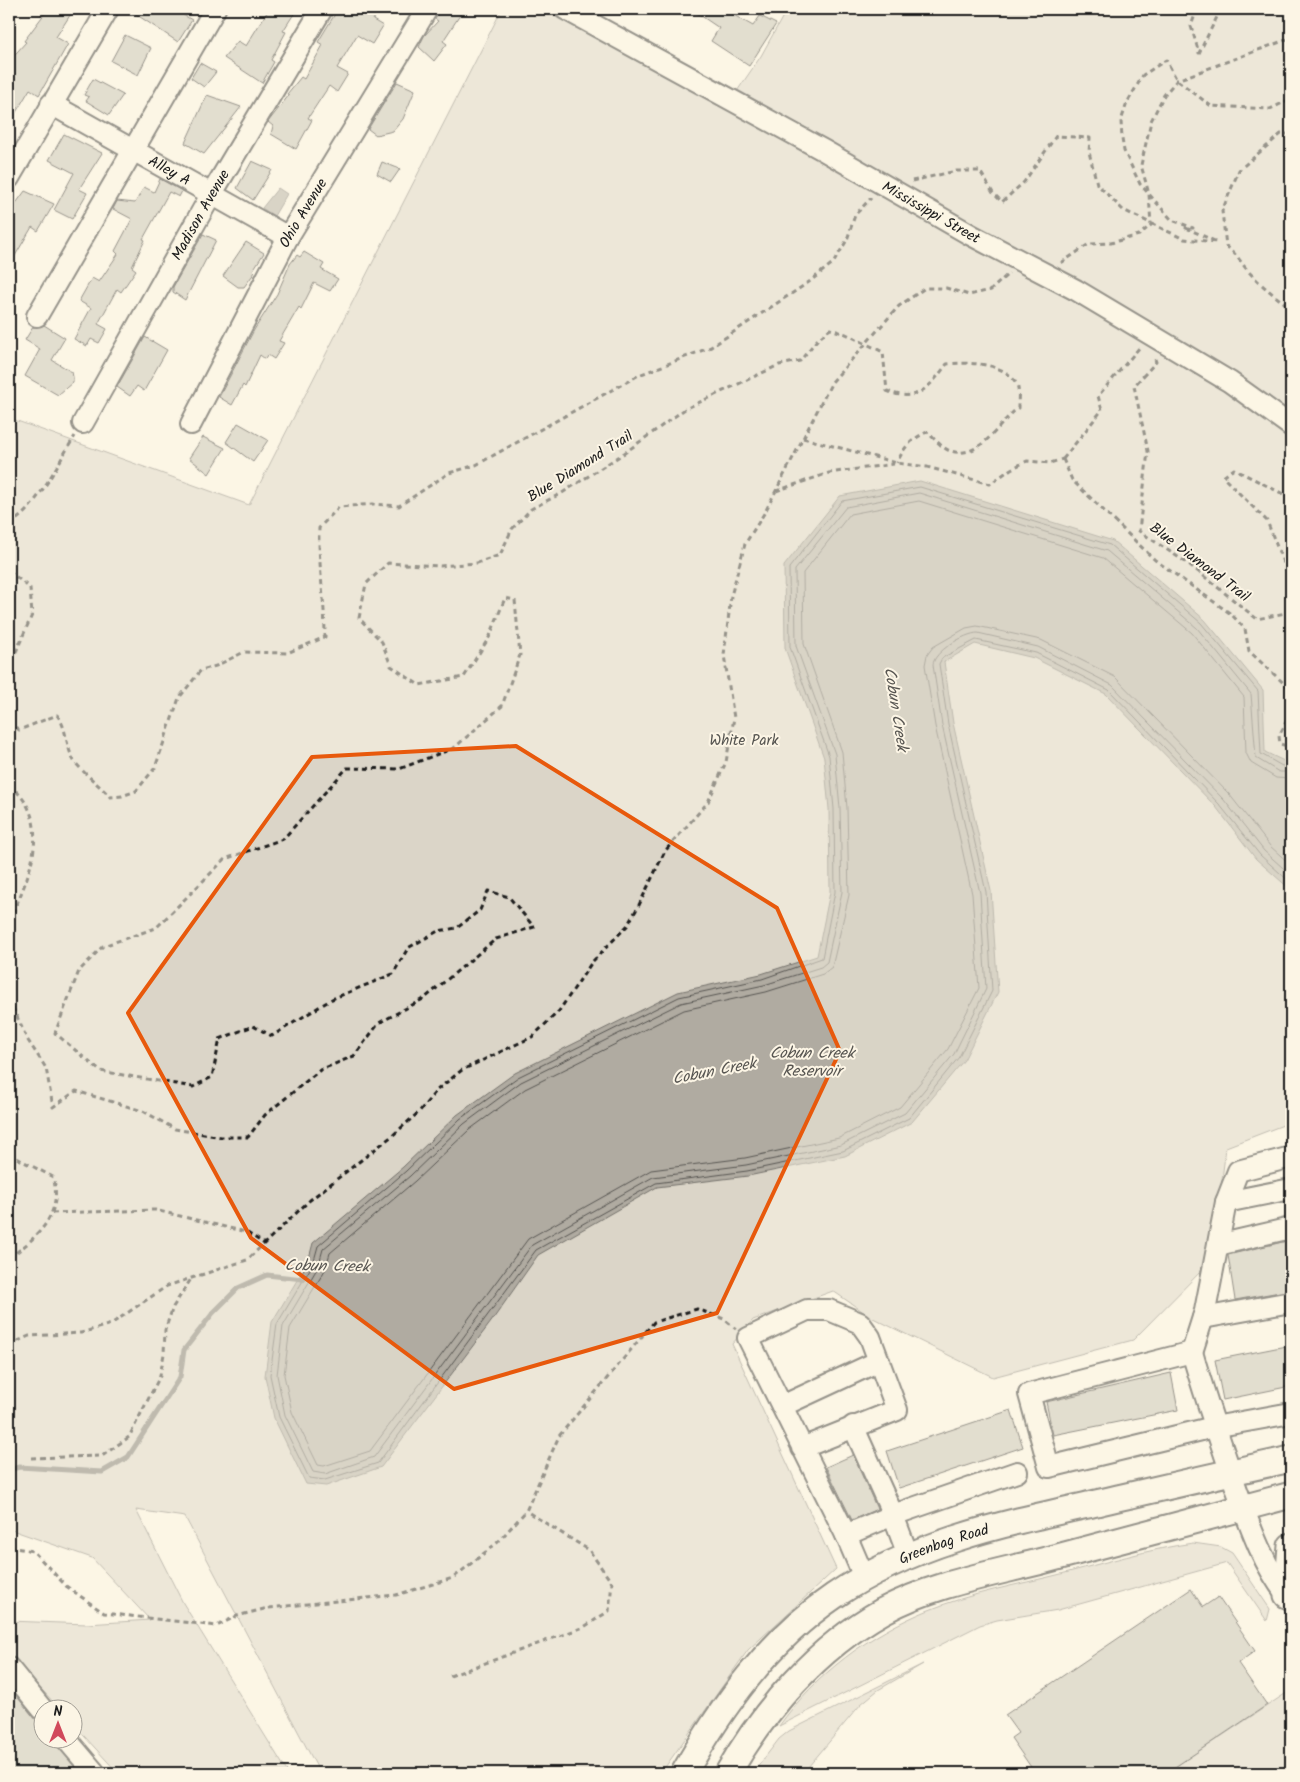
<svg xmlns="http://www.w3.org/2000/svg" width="1300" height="1782" viewBox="0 0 1300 1782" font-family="Kalam,sans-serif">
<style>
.green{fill:#dbd5c8;stroke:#7c7872}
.water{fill:#b0aba1;stroke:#75726c}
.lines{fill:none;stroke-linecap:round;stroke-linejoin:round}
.shore{stroke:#575551;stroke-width:1}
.stream{stroke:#75726c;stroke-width:5}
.building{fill:#c4c0b3;stroke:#1c1c1c}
.minor-casing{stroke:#1c1c1c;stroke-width:24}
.major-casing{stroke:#1c1c1c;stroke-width:29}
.path{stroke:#1c1c1c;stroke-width:3;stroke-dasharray:5 4;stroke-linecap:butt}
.minor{stroke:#fcf5e5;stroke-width:20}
.major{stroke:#fcf5e5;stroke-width:25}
.marked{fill:none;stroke:#e8590c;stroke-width:4;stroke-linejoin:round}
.labels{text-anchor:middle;stroke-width:4;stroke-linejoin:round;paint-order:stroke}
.street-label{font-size:15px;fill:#1c1c1c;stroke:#fcf5e5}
.park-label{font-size:15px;fill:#555450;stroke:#fcf5e5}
.water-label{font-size:16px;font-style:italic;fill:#575551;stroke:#fcf5e5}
</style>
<rect width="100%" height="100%" fill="#fcf5e5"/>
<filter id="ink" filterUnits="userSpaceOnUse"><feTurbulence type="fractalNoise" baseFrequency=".02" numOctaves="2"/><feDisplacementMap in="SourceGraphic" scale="10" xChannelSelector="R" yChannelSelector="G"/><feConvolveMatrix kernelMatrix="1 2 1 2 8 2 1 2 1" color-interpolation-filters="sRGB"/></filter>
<g filter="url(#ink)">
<path class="green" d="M502 9H569L731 100 761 56 787 9H1291V1122L1226 1147 1212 1260 1133 1340 993 1377 871 1317 833 1291 753 1320 732 1344 836 1569 748 1650 661 1773H320L185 1517 136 1510 183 1603 288 1773H118L73 1724 72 1710 60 1709 9 1655V1621L87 1624 150 1620 92 1558 9 1529V418L249 505Z
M1193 1543 1221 1547 1232 1553 1270 1609 1267 1621 1227 1563 1058 1610 997 1620 980 1625 779 1726C816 1674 869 1634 929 1610 971 1593 1017 1585 1061 1574 1104 1563 1149 1549 1193 1543Z
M923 1664 878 1690 861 1704 803 1773H753L779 1739 789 1731Z
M1291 1690V1763L1270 1773H1166Z"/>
<path class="water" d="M278 188 287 194 274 216 262 208Z
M920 481 1113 541 1205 620 1263 690 1265 752 1284 761 1291 760V890L1256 859 1216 807 1106 694 1034 658 975 644 944 662 953 723 991 891 998 992 964 1060 912 1122 845 1156 748 1176 657 1187 538 1255 491 1322 381 1467 326 1486 306 1484 274 1418 265 1376 272 1322 308 1262 313 1243 403 1167 457 1115 515 1073 678 992 761 974 817 956 830 892 829 809 824 758 785 648 784 566 840 496Z"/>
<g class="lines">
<path class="shore" d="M1291 765 1282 766 1261 754 1258 691 1201 623 1110 545 920 487 842 501 789 568 790 647 829 756 834 809 835 892 822 958 762 979 679 997 518 1077 460 1119 406 1171 318 1246 313 1264 277 1324 270 1375 279 1417 309 1478 325 1480 378 1463 536 1250 656 1183 747 1171 843 1151 909 1118 959 1057 992 991 986 892 948 724 939 664 942 658 976 640 1036 653 1109 690 1219 804 1260 855 1291 883
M1291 772H1279L1256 758 1251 694 1197 628 1107 551 919 493 846 507 795 570 796 646 835 754 840 808 842 892 827 962 821 967 764 985 681 1003 521 1082 464 1124 410 1176 323 1249 318 1267 283 1326 277 1375 285 1415 313 1472 325 1474 374 1457 532 1245 653 1177 746 1165 841 1145 905 1113 954 1054 986 989 980 893 942 725 933 665C933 652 965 633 978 633L1038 647 1112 685 1224 800 1264 851 1291 875
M1291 779 1276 778 1251 763 1246 753 1244 697 1192 633 1103 558 919 501 850 514 803 573 804 644 842 752 847 808 849 895 832 967 823 974 766 992 684 1010 525 1089 469 1130 415 1181 330 1253 325 1270 290 1328 284 1375 292 1412 318 1465 324 1466 370 1451 528 1239 651 1170 745 1158 839 1138 900 1107 948 1049 979 988 972 894 935 726 925 665 927 655 933 647 966 628 977 626 1041 640 1115 677 1229 794 1270 846 1291 865"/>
<path class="stream" d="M9 1470 19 1467 102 1472 128 1457 180 1377 184 1350 213 1313 238 1288 267 1275 303 1279"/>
</g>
<path class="building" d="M48 9H74L56 37 68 44 39 95 30 89 9 124V61L26 42 24 41Z
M128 9H173L192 20 178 42Z
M269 9H297L283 31 286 32 271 60 274 62 262 83 224 58 238 41 246 46Z
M338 9H380L373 20 383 26 372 44 357 35 337 68 348 74 337 92 329 86 308 118 312 120 296 149 271 134 273 126 268 122 289 95 287 94 301 77 304 79 323 45 318 42Z
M439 9H464L443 41 447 44 434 61 419 47 424 36 438 21 435 19Z
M691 9H723L753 26 760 16 776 24 749 66 711 41 719 28Z
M125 35 151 48 138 75 111 61Z
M200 63 216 72 204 87 191 78Z
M93 79 123 95 109 115 86 101 89 97 84 95Z
M397 82 415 90 403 119 393 131 376 135 368 129Z
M207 95 241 107 204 154 185 143Z
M64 134 102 153 79 189 87 193 72 219 54 210 74 173 49 160Z
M252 161 272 170 253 200 237 188Z
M382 162 400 169 391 182 377 174Z
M160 179 182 191 179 197 169 192 143 239 145 240 132 267 136 270 121 292 117 289 98 324 107 329 99 343 91 339 87 346 74 339 91 308 79 301 92 278 99 282 118 254 115 251 132 219 113 209 117 201 135 203 144 187 154 192Z
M25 191 54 204 38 231 32 227 9 266V225L14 216 9 213Z
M203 234 216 240 185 300 173 292V287Z
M246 242 264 253 253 270 255 272 244 287H238L223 276Z
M304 252 324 264 321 269 338 279 330 291 314 283 301 309 299 307 279 341 284 343 274 359 268 355 265 359 260 355 245 387 243 385 232 405 219 397 254 330 277 294 290 264 297 255 300 257Z
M44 325 65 338 52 360 72 372 73 377V382L58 395 25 376 40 349 25 340 33 327Z
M145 337 167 350 144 391 137 386 130 396 117 387Z
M238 423 268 440 253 462 226 442Z
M203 437 225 448 209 474 189 458Z
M1291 1240V1290L1235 1300 1228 1255Z
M1291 1345V1386L1223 1400 1215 1360Z
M1171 1373 1178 1410 1053 1435 1046 1402Z
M1011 1410 1023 1447 899 1488 887 1451Z
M853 1455 877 1509 852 1520 826 1467Z
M1191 1589 1203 1607 1218 1597 1255 1651 1238 1663 1267 1705 1166 1773H1035L1011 1738 1018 1733 1005 1715Z
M9 1687 42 1727V1740H53L80 1773H9Z"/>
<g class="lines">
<g class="minor-casing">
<g id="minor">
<path id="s1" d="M565 9 823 150 971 235 1076 290 1230 382 1291 426"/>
<path id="s2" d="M51 104 288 237"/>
<path d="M9 178 108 9"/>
<path d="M37 316 215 9"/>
<path id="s3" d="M83 423 211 195 322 9"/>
<path id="s4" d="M191 424 288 237 427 9"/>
<path d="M1226 1202 1291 1189"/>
<path d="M1218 1245 1291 1228"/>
<path d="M1203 1318 1291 1302"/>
<path d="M1192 1352 1205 1311 1226 1202 1238 1171 1291 1157"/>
<path d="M782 1406 879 1361"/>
<path d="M1291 1413 1214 1427 1049 1467 1029 1394 1192 1352C1204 1394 1218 1435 1232 1476 1247 1518 1262 1566 1291 1600"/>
<path d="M853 1426 893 1515 1017 1472"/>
<path d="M802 1448 897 1410 870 1337 860 1323 829 1310H807L748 1338 846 1535"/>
<path d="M864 1577 846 1535 893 1515 908 1555"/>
<path d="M9 1668 43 1710"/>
<path d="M67 1740 95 1773"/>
</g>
</g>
<g class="major-casing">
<g id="major">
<path d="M1287 1595 1291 1546"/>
<path id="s5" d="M684 1773C722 1706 769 1640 834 1596 912 1543 1002 1524 1092 1504 1158 1489 1225 1473 1291 1459"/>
<path d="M728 1773C765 1708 817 1648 883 1611 932 1584 992 1574 1046 1560 1128 1539 1209 1516 1291 1495"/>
</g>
</g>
<path class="path" d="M1197 9 1191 26 1199 53 1221 9
M1291 134H1281L1239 170 1222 211 1226 246C1236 253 1241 263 1249 272 1262 286 1276 297 1291 308
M912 181 956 171H980L993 193 1002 202 1024 182 1056 136 1090 138 1089 152 1097 184 1123 210 1184 239 1217 242 1186 228H1193L1172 220 1140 184 1124 151 1122 139 1121 121 1127 103 1143 75 1166 60 1177 80 1211 106 1270 109 1291 99
M1061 263 1089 244 1111 243 1139 235 1151 225 1149 194 1141 165 1151 121 1164 95 1177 80 1291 38
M1155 359 1156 362 1134 386 1148 451 1139 531 1190 565 1257 619 1290 612 1291 609
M803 438 897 463 927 467 990 484 1011 469 1027 461 1050 463 1063 459
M1063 459 1102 410 1098 396 1140 347
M1063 459 1072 480 1155 560 1231 614 1245 629 1249 651 1291 690
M776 491 829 473 894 464
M1291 498 1234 469 1223 477 1267 521 1291 583
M9 524C36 511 58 462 75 436
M9 571 30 588 32 615 9 668
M1291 712 1279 736 1280 744 1291 747
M9 721 19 730 57 715C67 728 65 743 73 759 78 769 101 786 110 797L122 796 136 791 155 768 179 698 201 670 216 666 244 652 287 653 325 637C325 600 318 565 319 528L339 507 373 504 399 506 449 473 476 465 639 375 711 347 809 282 834 262 847 240 855 215 871 198
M9 785C55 820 29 878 9 921
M9 999 27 1039 46 1068 53 1107 76 1091 143 1111 175 1129 221 1137H248L265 1115 320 1070 354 1056 379 1023 425 998 496 939 534 927 509 897 488 891 480 910 457 928 438 931 408 948 393 974 332 999 272 1036 253 1026 220 1039 212 1077 193 1087 100 1071 55 1033 79 971 103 946 156 928 225 859 283 839 347 768 399 769 454 748 502 706 520 655 515 600 505 598 490 636 464 677 419 685 391 666 382 642 359 618 366 584 388 563 440 566 477 563 500 555 512 529 531 509 562 493 623 454 685 409 779 365 800 361 817 340 830 329 846 334 883 352 887 391C918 404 930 386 947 364 969 362 1010 362 1018 388 1019 394 1018 402 1018 408 997 424 980 462 948 450 941 447 933 437 927 432 910 440 904 447 897 463
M9 1154 53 1177C64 1215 36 1238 9 1258
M52 1213 155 1210 246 1232 263 1243
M9 1345 29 1336 81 1333 111 1324 167 1286 247 1260 310 1200 392 1136 419 1112 437 1090 462 1070 532 1037 559 1011 592 962 627 926 639 905 665 851 708 802 726 762 734 718 724 655 731 596 745 544 765 512 832 382 899 306 925 288H946L969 295 991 290 1009 273
M31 1458 102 1456 129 1437 160 1376 164 1354 165 1330 173 1307 191 1279
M9 1547 33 1551 66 1586 104 1613 217 1626 237 1616 268 1608 396 1595 453 1578 498 1542 526 1511 559 1436 654 1322 697 1309 724 1319 736 1329
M450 1676 584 1627 609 1611 612 1583 589 1550 526 1511"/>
<use href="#minor" class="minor"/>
<use href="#major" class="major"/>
</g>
</g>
<path d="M0 0H1300V1782H0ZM516 746 777 908 840 1051 717 1313 454 1389 251 1238 128 1013 312 757Z" fill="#fcf5e5" fill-opacity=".55" fill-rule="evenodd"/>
<path class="marked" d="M516 746 777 908 840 1051 717 1313 454 1389 251 1238 128 1013 312 757Z"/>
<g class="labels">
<g class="street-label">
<text dy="5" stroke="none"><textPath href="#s2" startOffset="136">Alley A</textPath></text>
<text dy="5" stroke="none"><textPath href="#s1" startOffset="419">Mississippi Street</textPath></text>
<text dy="5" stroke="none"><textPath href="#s4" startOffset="239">Ohio Avenue</textPath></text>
<text dy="5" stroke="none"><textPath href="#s3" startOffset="239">Madison Avenue</textPath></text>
<text transform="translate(580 466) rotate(-32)" y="5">Blue Diamond Trail</text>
<text transform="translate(1200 562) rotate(37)" y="5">Blue Diamond Trail</text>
<text dy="5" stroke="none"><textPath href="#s5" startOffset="356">Greenbag Road</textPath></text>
</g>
<g class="park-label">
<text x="744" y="745">White Park</text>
</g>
<g class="water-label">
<text transform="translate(897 709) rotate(81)" y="6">Cobun Creek</text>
<text x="812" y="1058">Cobun Creek<tspan x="812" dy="18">Reservoir</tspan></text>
<text transform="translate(714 1070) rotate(-11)" y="6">Cobun Creek</text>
<text transform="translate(327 1265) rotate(1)" y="6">Cobun Creek</text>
</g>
</g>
<rect width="1300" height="1782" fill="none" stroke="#fcf5e5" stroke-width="30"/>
<rect x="15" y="15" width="1270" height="1752" fill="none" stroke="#1c1c1c" stroke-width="2" filter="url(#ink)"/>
<g transform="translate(58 1724)"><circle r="24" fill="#fcf5e5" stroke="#a29e95"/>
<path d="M0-4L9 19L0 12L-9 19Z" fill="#d1495b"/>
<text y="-8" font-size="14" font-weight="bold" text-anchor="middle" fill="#1c1c1c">N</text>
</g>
</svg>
